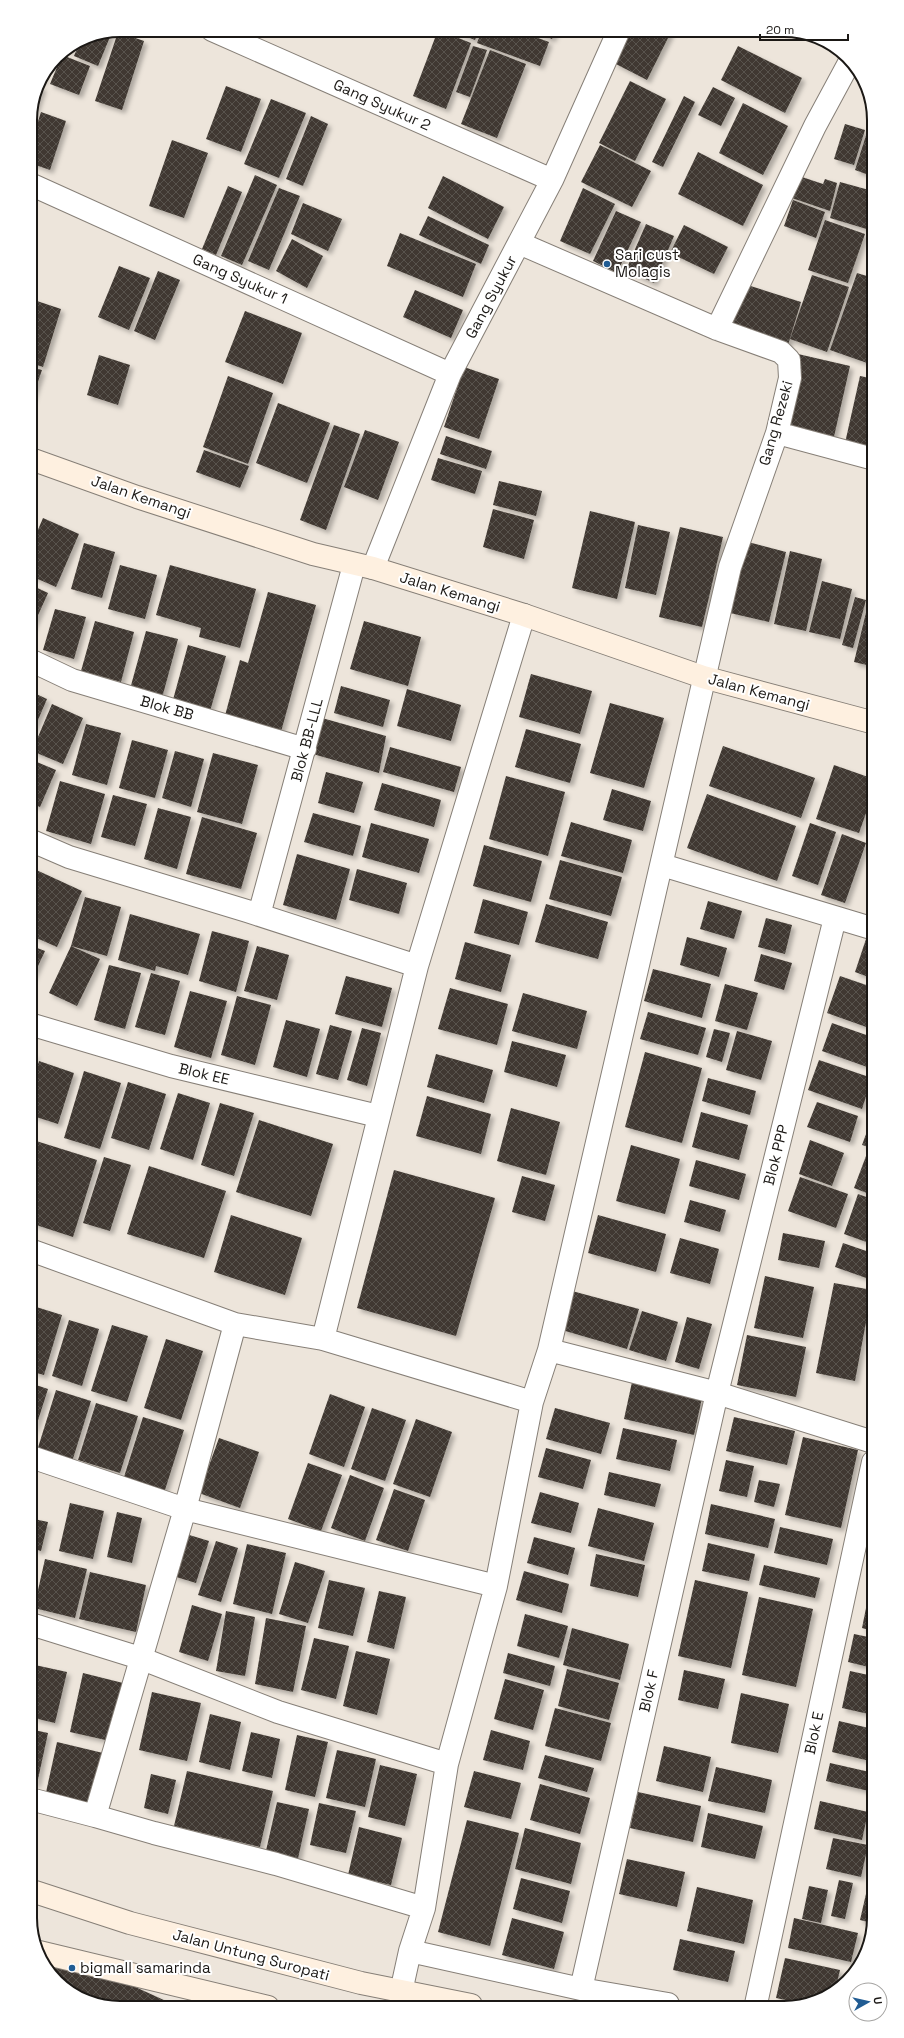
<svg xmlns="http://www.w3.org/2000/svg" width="904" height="2038" viewBox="0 0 904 2038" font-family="'Space Grotesk',sans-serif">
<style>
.building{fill:url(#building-cross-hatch);filter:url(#shadow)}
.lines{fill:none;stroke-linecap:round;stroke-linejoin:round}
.street-casing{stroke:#867f77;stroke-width:24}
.secondary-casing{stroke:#867f77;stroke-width:24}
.street{stroke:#fff;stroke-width:22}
.secondary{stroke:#fef0e0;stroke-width:22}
.poi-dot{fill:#215c93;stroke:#fff;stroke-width:1.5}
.labels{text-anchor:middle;stroke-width:4;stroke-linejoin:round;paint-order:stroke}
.street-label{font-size:15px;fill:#1b1815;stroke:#fff}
.poi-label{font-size:15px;fill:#1b1815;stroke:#fff;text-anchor:start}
.rim{fill:none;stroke:#1b1815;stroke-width:2}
</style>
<defs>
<pattern id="building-cross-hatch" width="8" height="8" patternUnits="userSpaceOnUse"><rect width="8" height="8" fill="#403932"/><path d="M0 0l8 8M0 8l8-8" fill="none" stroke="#59534d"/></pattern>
<filter id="shadow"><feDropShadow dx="3.5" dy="3.5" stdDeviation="2" flood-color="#0004"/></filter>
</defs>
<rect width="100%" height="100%" fill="#ede5db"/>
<path class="building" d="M438 30 471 43 446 109 413 96Z
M449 30H479L475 40Z
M482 30H516L549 42 540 66 477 43Z
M529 30H556L552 39Z
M631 30H672L647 80 614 63Z
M112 32 98 66 74 56 80 41 86 37Z
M118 32 144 41 122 110 95 101Z
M74 45 71 52 66 50 70 48Z
M473 46 487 50 470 97 456 92Z
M738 46 802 78 785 113 721 80Z
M490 50 526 64 497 138 461 124Z
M62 55 90 66 79 95 50 84Z
M46 72 43 82 40 81Z
M630 81 666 99 635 161 599 143Z
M37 85 43 87 30 127V114Z
M226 86 261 99 241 152 206 139Z
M713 87 735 98 721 126 698 115Z
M684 96 695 102 663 167 652 162Z
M271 99 306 113 279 178 244 164Z
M743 103 788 126 763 175 719 153Z
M41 112 66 121 50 170 30 163V146Z
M311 116 328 124 303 186 286 179Z
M845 124 865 130 854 165 834 159Z
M869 126V175L855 170Z
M172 140 208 153 184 218 149 206Z
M600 145 651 171 632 207 581 182Z
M698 152 763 185 743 226 678 194Z
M793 174 823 184 825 179 837 183 830 211 786 196Z
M255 175 277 185 242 265 221 256Z
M443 176 504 207 488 239 428 208Z
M840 182 869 190 870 230 830 218Z
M228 186 242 192 216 255 202 249Z
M279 188 300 196 269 270 248 261Z
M583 188 615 204 590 254 560 241Z
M793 200 825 212 816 238 784 226Z
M303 203 342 219 328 251 291 234Z
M616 211 641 222 617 273 593 261Z
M428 216 489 245 481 264 419 235Z
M825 220 865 234 848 283 808 270Z
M646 224 674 236 654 283 626 270Z
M684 225 728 247 714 274 670 253Z
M400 233 476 264 463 297 387 266Z
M292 239 323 256 307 288 276 271Z
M119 266 150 278 129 330 98 317Z
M158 271 180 280 155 340 134 331Z
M857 273 870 277V364L830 350Z
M812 275 849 287 827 352 790 339Z
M741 283 801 302 788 345 727 325Z
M415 290 463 310 451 338 403 317Z
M31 299 61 309 43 367 31 363Z
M245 311 302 333 283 384 225 362Z
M798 354 850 366 833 441 780 429Z
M99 355 130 365 118 405 87 395Z
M31 367 42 370 31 402Z
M464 367 499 379 479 439 444 427Z
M228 376 273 393 248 464 203 447Z
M860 376 870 378V449L845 443Z
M278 403 330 423 307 483 256 463Z
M334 425 360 434 326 530 300 520Z
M365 430 399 442 378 500 344 487Z
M446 436 492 451 486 469 440 454Z
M204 450 249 466 240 488 196 472Z
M438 458 482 471 475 494 431 480Z
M499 481 542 491 536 516 493 505Z
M493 509 534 520 524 559 483 547Z
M590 511 635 522 617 599 572 588Z
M43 518 79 534 56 587 31 576V546Z
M638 525 670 532 656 595 625 588Z
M680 527 723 537 702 627 659 617Z
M748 542 786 552 769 622 730 613Z
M84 543 115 552 102 598 71 589Z
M790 551 822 559 806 631 774 624Z
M120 565 157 575 145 619 108 609Z
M170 565 256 589 240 648 199 637 201 628 156 615Z
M822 581 852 589 840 639 809 632Z
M31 585 48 593 31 631Z
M268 592 316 605 279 739 223 723 240 660 248 663Z
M870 596 871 666 854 662Z
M855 597 866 600 853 648 842 645Z
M55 609 86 617 74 659 43 650Z
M95 621 134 632 121 682 81 671Z
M364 621 421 637 408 686 350 669Z
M146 631 178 639 162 698 130 689Z
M188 645 226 656 208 718 171 707Z
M531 674 592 691 580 734 519 717Z
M341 686 390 700 383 727 334 713Z
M407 689 461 705 451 741 397 726Z
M32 692 47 699 32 734Z
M610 703 664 718 644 788 590 773Z
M52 704 83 718 63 764 32 751Z
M322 718 386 736 379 773 313 754Z
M86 724 121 733 107 785 72 775Z
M526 729 581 744 570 783 515 767Z
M132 740 168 750 155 798 119 788Z
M723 746 815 778 801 818 709 786Z
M390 747 461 767 454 792 383 772Z
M175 751 204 759 191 807 162 798Z
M213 753 258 765 242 824 197 812Z
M32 760 56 770 40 807 32 804Z
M834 765 871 778V799L859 833 816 819Z
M326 772 363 782 354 813 318 803Z
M506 776 565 792 548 856 489 839Z
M60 781 105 794 91 844 46 831Z
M382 783 441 800 434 827 374 810Z
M612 789 651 801 643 831 603 820Z
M707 794 796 826 777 881 687 848Z
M113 795 147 804 135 846 101 837Z
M158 808 191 817 177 869 144 859Z
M313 813 361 826 353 856 304 842Z
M202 817 257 833 241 889 186 874Z
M571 822 632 840 623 873 561 856Z
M371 823 429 839 419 873 362 857Z
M810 823 836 832 818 885 792 876Z
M871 829V845L866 843Z
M842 834 866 843 845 903 821 895Z
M484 845 542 861 531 902 473 886Z
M297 854 350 869 336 920 283 905Z
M560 860 622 877 611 916 549 899Z
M32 868 82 891 57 947 32 936Z
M357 869 407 883 399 914 349 900Z
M85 897 121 907 107 956 71 946Z
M483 899 528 912 519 945 474 933Z
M708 901 742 911 734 939 700 929Z
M546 904 608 922 598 959 535 942Z
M130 914 200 934 188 975 156 966 155 971 118 960Z
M766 918 792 925 785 954 758 947Z
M212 931 249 941 236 992 199 981Z
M867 936 871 937V978L855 972Z
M687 937 727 948 719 977 680 965Z
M465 942 511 955 501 992 455 979Z
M32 946 45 951 32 979Z
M71 946 100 959 77 1006 49 993Z
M257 946 289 955 277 1000 244 991Z
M761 954 792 963 784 990 754 981Z
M109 965 141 973 125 1029 94 1020Z
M653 969 711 984 702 1018 644 1001Z
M151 973 180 981 165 1035 135 1027Z
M346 976 392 988 382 1027 335 1014Z
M840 976 872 987V1029L827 1013Z
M725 984 758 993 747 1030 715 1021Z
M450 988 508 1004 497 1045 438 1029Z
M190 991 227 1001 211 1058 174 1047Z
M523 993 587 1011 577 1049 512 1031Z
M237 996 271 1005 255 1065 221 1055Z
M648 1012 706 1028 698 1055 640 1039Z
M286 1020 320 1029 307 1077 273 1067Z
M832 1023 872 1037V1062L870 1068 822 1051Z
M330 1025 352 1031 338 1080 316 1074Z
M362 1028 381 1033 367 1086 347 1080Z
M714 1029 730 1033 722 1062 706 1057Z
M737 1031 772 1041 761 1080 726 1070Z
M512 1041 566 1055 557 1087 504 1072Z
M645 1052 702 1068 682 1143 625 1127Z
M33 1054 36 1055 33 1065Z
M436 1054 493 1070 484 1103 427 1087Z
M819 1060 872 1078 862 1109 808 1090Z
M39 1061 74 1073 58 1124 33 1116V1080Z
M84 1071 121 1083 100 1149 64 1138Z
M708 1078 756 1091 750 1115 702 1101Z
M128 1082 166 1094 149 1150 111 1138Z
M178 1093 210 1103 193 1160 160 1149Z
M427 1096 491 1114 481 1154 416 1136Z
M817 1102 858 1116 850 1142 807 1127Z
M220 1103 254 1113 234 1176 201 1165Z
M511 1108 560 1122 546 1175 497 1161Z
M701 1112 748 1125 739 1160 692 1147Z
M872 1118V1148L862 1145Z
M259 1120 333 1144 311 1216 236 1192Z
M33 1140 97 1160 73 1237 33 1224Z
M810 1140 844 1153 832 1186 799 1174Z
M631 1145 680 1159 665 1214 616 1201Z
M866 1156 872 1159V1195L854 1188Z
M104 1157 131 1165 110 1231 83 1223Z
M696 1160 746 1174 739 1200 689 1186Z
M149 1166 226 1191 204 1258 127 1234Z
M394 1170 495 1198 456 1336 357 1308Z
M522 1176 555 1185 545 1221 512 1212Z
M800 1177 848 1194 836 1228 788 1211Z
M858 1194 872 1199V1244L844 1234Z
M690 1200 726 1210 720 1232 684 1222Z
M231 1215 302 1238 285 1295 214 1272Z
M598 1215 666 1234 656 1272 588 1253Z
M783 1233 825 1241 819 1268 778 1260Z
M680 1238 719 1249 710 1284 670 1273Z
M843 1243 872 1253V1280L835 1267Z
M765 1276 814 1287 803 1338 754 1328Z
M834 1283 872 1290 855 1381 816 1373Z
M572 1291 639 1309 627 1349 562 1330Z
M33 1306 62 1315 44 1375 33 1372Z
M642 1311 678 1322 666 1361 629 1350Z
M687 1317 712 1324 699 1369 675 1362Z
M69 1320 99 1329 82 1386 52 1376Z
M112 1325 148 1336 127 1402 91 1391Z
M747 1335 806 1347 796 1397 737 1385Z
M166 1339 203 1351 181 1420 144 1408Z
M632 1382 702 1398 694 1435 624 1419Z
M33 1384 48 1389 34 1433Z
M56 1390 91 1401 71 1465 36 1454Z
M330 1394 365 1407 344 1467 309 1454Z
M96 1403 138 1416 120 1473 78 1460Z
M372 1408 406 1420 385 1481 351 1469Z
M555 1408 610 1423 601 1454 546 1439Z
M143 1417 184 1430 164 1493 123 1480Z
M734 1417 795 1431 787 1465 726 1451Z
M416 1419 452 1432 430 1497 393 1484Z
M623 1428 677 1440 670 1471 616 1459Z
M803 1437 858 1450 841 1528 785 1515Z
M219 1438 259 1452 240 1508 199 1493Z
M546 1448 591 1460 583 1489 538 1477Z
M726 1460 754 1466 747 1497 719 1491Z
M308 1463 342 1475 321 1531 288 1519Z
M609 1472 661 1484 655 1507 604 1495Z
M350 1475 384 1488 365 1541 331 1528Z
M759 1480 780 1484 774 1507 754 1502Z
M394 1489 425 1500 408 1551 376 1540Z
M540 1492 579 1503 571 1533 531 1523Z
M70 1503 104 1511 93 1559 59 1551Z
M711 1504 775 1519 768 1548 705 1534Z
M598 1508 654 1523 644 1561 588 1546Z
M117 1512 142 1518 132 1563 107 1557Z
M34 1519 48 1522 41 1551 34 1549Z
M780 1527 833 1539 827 1565 774 1553Z
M186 1534 209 1541 196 1583 173 1576Z
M534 1537 575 1548 568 1575 527 1563Z
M216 1541 238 1548 221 1602 198 1595Z
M708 1543 755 1554 749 1581 702 1571Z
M247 1544 286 1553 272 1614 233 1604Z
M596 1554 645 1565 638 1597 590 1586Z
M45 1559 87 1569 75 1618 34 1608Z
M295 1562 325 1571 308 1623 279 1614Z
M764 1565 820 1578 815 1598 759 1585Z
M524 1571 569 1584 562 1613 516 1600Z
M90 1572 146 1585 136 1632 79 1619Z
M872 1575H873V1588L870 1587Z
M329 1580 365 1588 353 1636 318 1628Z
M695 1580 748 1592 731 1668 678 1656Z
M379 1591 406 1597 394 1649 367 1642Z
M759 1597 813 1609 796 1687 742 1675Z
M867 1603 873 1605V1631L862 1628Z
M192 1605 222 1614 208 1661 179 1652Z
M226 1611 255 1617 245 1676 216 1671Z
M525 1614 568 1626 559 1658 517 1646Z
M266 1618 306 1626 293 1692 255 1684Z
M572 1628 629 1644 620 1680 563 1665Z
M854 1634 873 1638V1668L848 1662Z
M314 1638 349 1646 336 1699 301 1690Z
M356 1651 390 1659 377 1715 343 1706Z
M508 1653 555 1666 550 1686 503 1673Z
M35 1665 67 1672 55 1723 34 1718Z
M567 1669 619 1683 609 1720 558 1706Z
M684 1670 725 1679 718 1709 678 1700Z
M850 1671 873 1676V1715L842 1708Z
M83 1673 123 1683 110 1741 70 1732Z
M505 1679 544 1690 533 1730 494 1719Z
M152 1692 201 1703 187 1761 139 1750Z
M741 1693 789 1704 778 1753 731 1743Z
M555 1708 611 1723 601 1761 545 1746Z
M210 1714 241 1722 230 1770 199 1762Z
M839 1721 873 1729 874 1762 832 1752Z
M34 1730 48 1733 37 1784H34Z
M491 1730 530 1741 523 1770 483 1760Z
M251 1732 280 1739 272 1778 242 1771Z
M297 1735 328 1742 315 1797 285 1790Z
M57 1742 103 1753 91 1808 45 1797Z
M664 1746 711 1757 703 1792 656 1781Z
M337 1750 376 1759 365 1807 326 1798Z
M545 1755 594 1768 587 1792 538 1778Z
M830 1763 874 1773 873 1792 826 1781Z
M380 1765 417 1774 405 1826 368 1817Z
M716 1767 772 1780 765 1813 708 1801Z
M187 1771 273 1791 260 1847 174 1826Z
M474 1771 521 1783 511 1819 464 1807Z
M151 1774 176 1780 168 1814 144 1808Z
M540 1784 590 1798 580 1834 530 1820Z
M638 1792 701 1806 693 1842 630 1828Z
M820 1801 868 1812 862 1840 814 1829Z
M277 1802 309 1809 297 1863 265 1855Z
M319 1803 356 1811 346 1853 310 1845Z
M708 1813 763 1826 755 1859 701 1847Z
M467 1820 519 1833 490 1946 438 1932Z
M359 1827 402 1838 391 1885 348 1875Z
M525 1828 581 1843 571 1884 515 1869Z
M833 1838 868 1845 861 1877 826 1869Z
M627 1859 685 1872 677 1907 619 1894Z
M521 1878 570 1891 562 1923 513 1909Z
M839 1880 853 1883 845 1919 831 1916Z
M868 1885 874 1887V1918L872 1923 860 1920Z
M809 1886 828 1890 821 1923 802 1919Z
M697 1887 753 1900 744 1944 687 1931Z
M512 1918 564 1932 554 1969 502 1955Z
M794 1918 858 1933 851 1962 788 1948Z
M680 1939 735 1951 728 1982 673 1970Z
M35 1941 179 2007 114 2008 65 1989 35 1947Z
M785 1958 840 1970 836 1987 813 2003H800L776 1998Z"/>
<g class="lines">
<g class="street-casing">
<path id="street" d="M212 30 552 180
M30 184 450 374
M519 243 717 329 781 352 789 360 790 378 777 433 730 567 549 1350 532 1402 496 1586 447 1764 424 1908 410 1951 581 1989 668 2004
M717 329 815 126 849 63
M777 433 870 458
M373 568 450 374 552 180 619 30
M32 661 72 680 305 749
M32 841 69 857 247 911 417 966
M662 865 871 928
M259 915 354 565
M33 1025 171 1066 378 1116
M33 1251 235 1324 323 1339 532 1402
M323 1339 417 966 524 615
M549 1350 717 1393 873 1442
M34 1458 185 1509 496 1586
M34 1625 140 1658 278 1712 447 1764
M34 1800 95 1816 185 1509 235 1324
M95 1816 154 1833 276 1864 424 1908
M581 1989 717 1393 835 918
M401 1992 410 1951
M756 2004 873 1462"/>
</g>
<g class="secondary-casing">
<path id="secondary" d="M31 459 137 497 313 554 373 568 524 615 703 677 871 722
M35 1892 130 1923 361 1983 471 2005
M39 1952 268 2007"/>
</g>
<use href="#street" class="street"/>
<use href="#secondary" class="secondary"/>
</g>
<g class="poi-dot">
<circle cx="607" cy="264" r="4"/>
<circle cx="72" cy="1968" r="4"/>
</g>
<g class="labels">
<g class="street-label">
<text transform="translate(382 105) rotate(24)" y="5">Gang Syukur 2</text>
<text transform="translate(240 279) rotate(24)" y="5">Gang Syukur 1</text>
<text transform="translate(491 297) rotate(-62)" y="5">Gang Syukur</text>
<text transform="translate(776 423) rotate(-74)" y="5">Gang Rezeki</text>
<text transform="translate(141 497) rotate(19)" y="5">Jalan Kemangi</text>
<text transform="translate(450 592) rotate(17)" y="5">Jalan Kemangi</text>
<text transform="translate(759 692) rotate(15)" y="5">Jalan Kemangi</text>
<text transform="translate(167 708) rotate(16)" y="5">Blok BB</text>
<text transform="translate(307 740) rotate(-75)" y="5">Blok BB-LLL</text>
<text transform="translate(204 1074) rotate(13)" y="5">Blok EE</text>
<text transform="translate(776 1155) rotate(-76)" y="5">Blok PPP</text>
<text transform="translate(649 1691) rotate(-77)" y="5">Blok F</text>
<text transform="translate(814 1733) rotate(-78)" y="5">Blok E</text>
<text transform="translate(251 1955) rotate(15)" y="5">Jalan Untung Suropati</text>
</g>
<g class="poi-label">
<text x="615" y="260">Sari cust<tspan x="615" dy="17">Molagis</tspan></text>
<text x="80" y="1973">bigmall samarinda</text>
</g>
</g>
<path d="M0 0H904V2038H0ZM120 37H784A83 83 0 0 1 867 120V1918A83 83 0 0 1 784 2001H120A83 83 0 0 1 37 1918V120A83 83 0 0 1 120 37Z" fill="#fff" fill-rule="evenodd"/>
<path class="rim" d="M120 37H784A83 83 0 0 1 867 120V1918A83 83 0 0 1 784 2001H120A83 83 0 0 1 37 1918V120A83 83 0 0 1 120 37Z"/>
<g transform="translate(868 2002) rotate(82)"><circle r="19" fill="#ffffff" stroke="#a4a3a1"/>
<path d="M0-3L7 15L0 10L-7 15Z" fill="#215c93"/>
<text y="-6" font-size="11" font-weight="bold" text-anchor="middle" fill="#1b1815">U</text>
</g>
<path d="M760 34v6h88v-6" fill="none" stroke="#1b1815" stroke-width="2"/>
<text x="766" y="34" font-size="12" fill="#1b1815" stroke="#ffffff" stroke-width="3" paint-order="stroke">20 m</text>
</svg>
